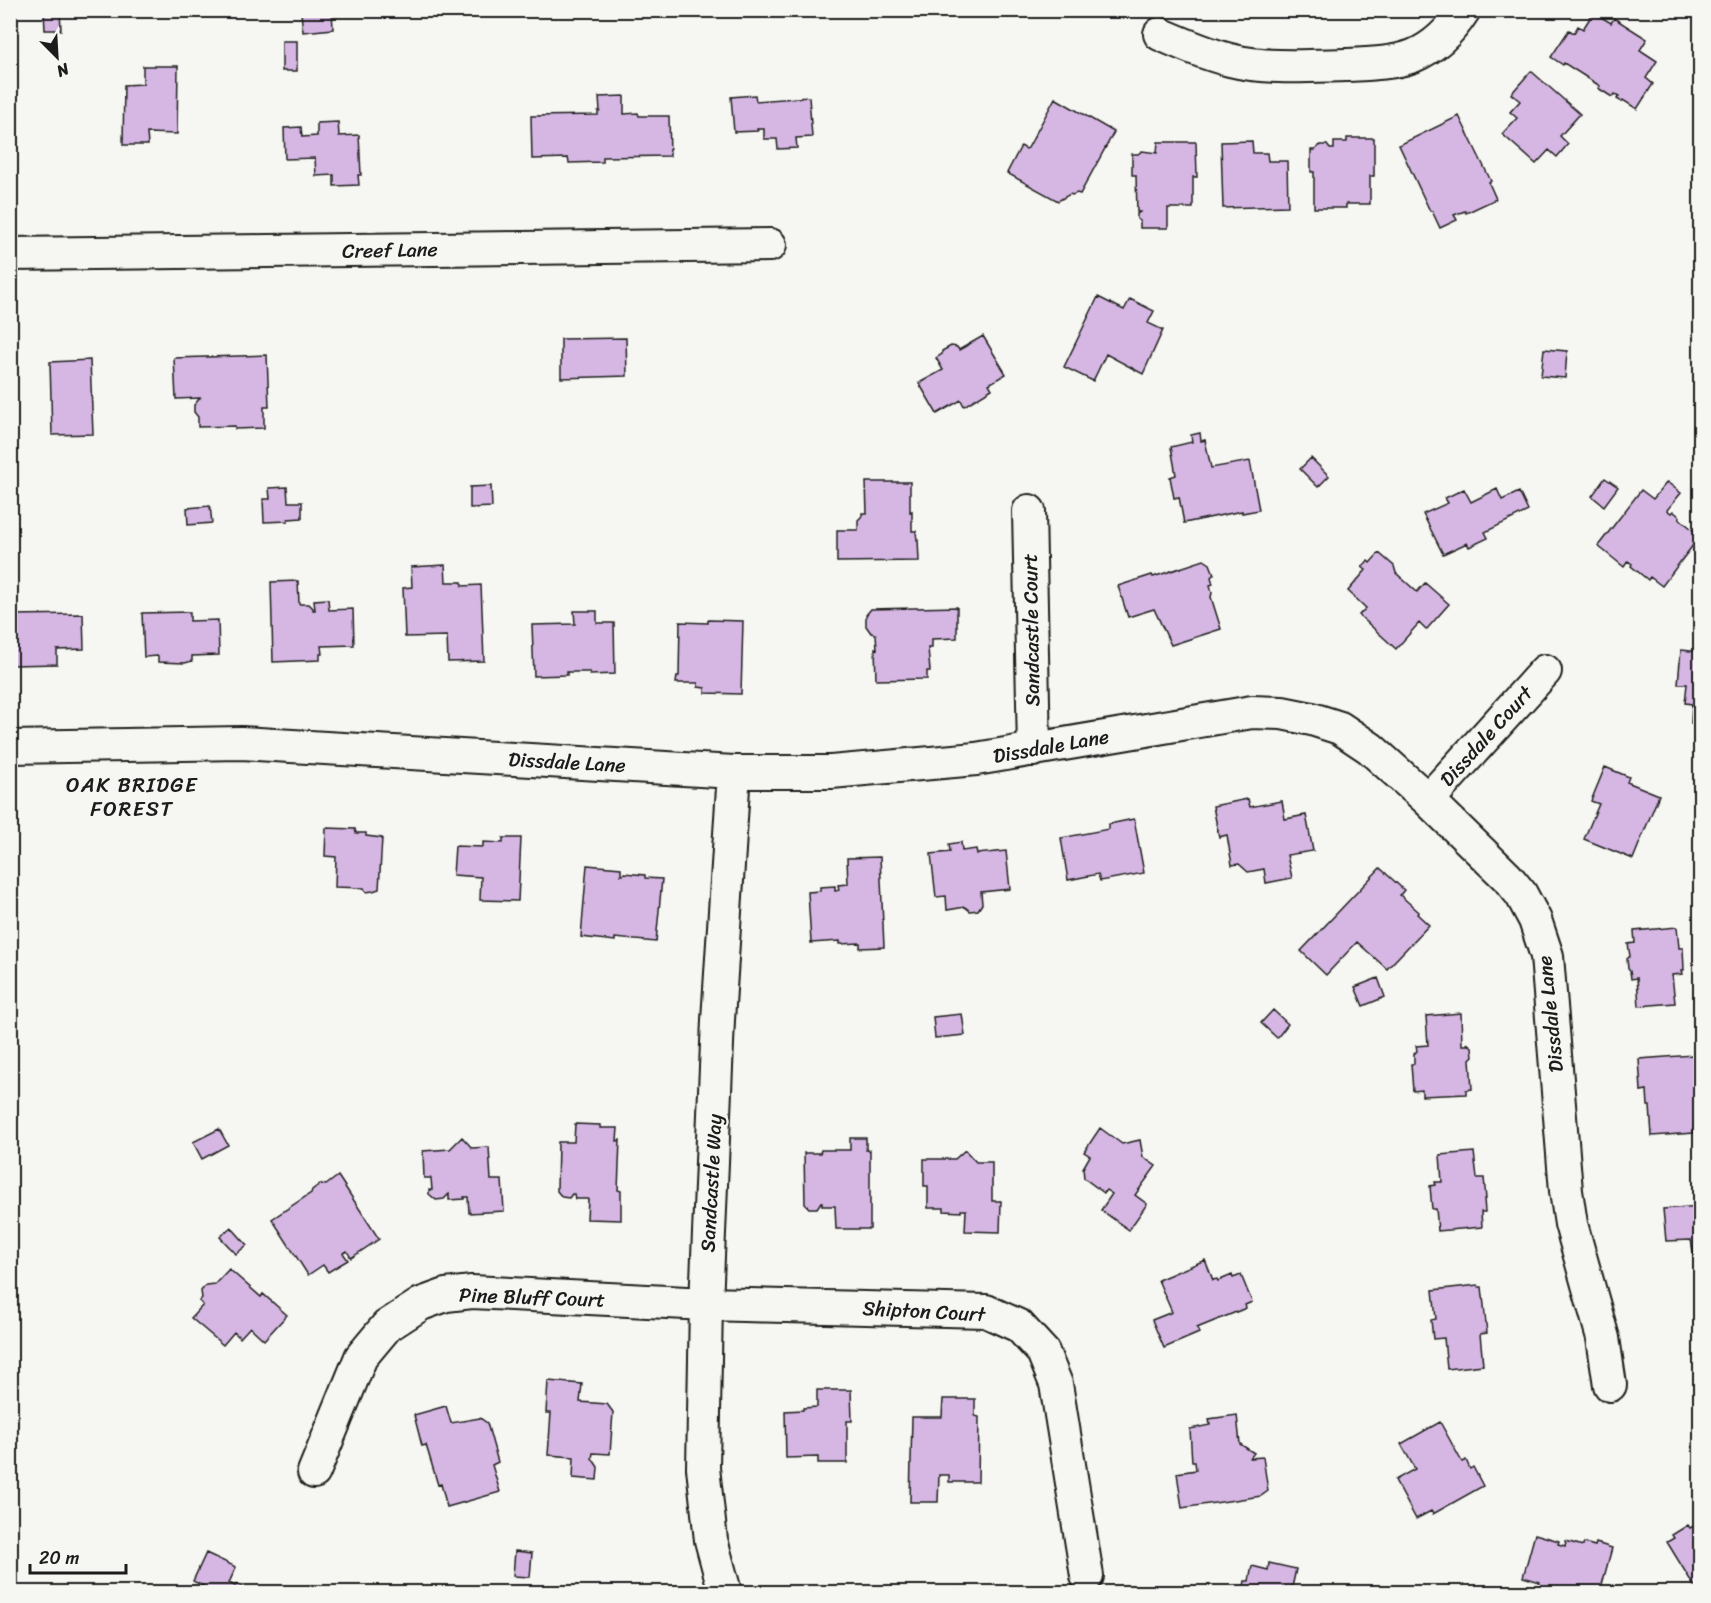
<svg xmlns="http://www.w3.org/2000/svg" width="1711" height="1603" viewBox="0 0 1711 1603" font-family="Sriracha,sans-serif">
<style>
.building{fill:#d6b7e4;stroke:#1c1c1c;stroke-width:1.5}
.lines{fill:none;stroke-linecap:round;stroke-linejoin:round}
.street-casing{stroke:#1c1c1c;stroke-width:36}
.street{stroke:#f6f6f2;stroke-width:32}
.labels{text-anchor:middle;stroke-width:4.5;stroke-linejoin:round;paint-order:stroke}
.street-label{font-size:20px;fill:#1c1c1c;stroke:#f6f6f2}
.neighbourhood-label{font-size:21px;letter-spacing:1.5px;fill:#1c1c1c;stroke:#f6f6f2}
</style>
<rect width="100%" height="100%" fill="#f6f6f2"/>
<filter id="ink" filterUnits="userSpaceOnUse"><feTurbulence type="fractalNoise" baseFrequency=".0167" numOctaves="2"/><feDisplacementMap in="SourceGraphic" scale="12" xChannelSelector="R" yChannelSelector="G"/><feConvolveMatrix kernelMatrix="1 2 1 2 8 2 1 2 1" color-interpolation-filters="sRGB"/></filter>
<g filter="url(#ink)">
<path class="building" d="M44 10H60L61 30H45Z
M323 10H332L333 29 303 32 301 13Z
M1595 10 1598 11 1596 14 1611 23 1614 18 1647 39 1640 50 1657 61 1646 78 1653 84 1637 109 1623 100 1622 102 1617 99 1619 96 1615 94 1612 97 1598 88 1600 86 1564 63 1563 65 1551 57 1569 30 1574 33 1578 26 1583 29Z
M282 41H297V71H282Z
M143 66H178L177 134 147 133 148 145H123L124 85 143 84Z
M1531 71 1580 114 1560 136 1568 144 1557 157 1549 150 1536 164 1502 134 1517 118 1510 112 1520 101 1511 94Z
M755 95 756 101 809 97 812 137 796 138 797 148 778 149 777 139H764V129H757L758 131 734 132 731 97Z
M624 96V114L638 113 639 116H669L670 156 603 157V162L569 163 568 158 532 159 531 116 598 115V111H600L599 97Z
M1055 98 1114 132 1080 194 1077 193 1072 195 1070 194 1058 201 1007 173 1021 146 1026 149 1028 148Z
M1459 116 1491 181 1489 183 1496 199 1466 213 1465 211 1454 215 1457 220 1440 228 1432 211H1430L1399 145Z
M338 122 339 136 359 135 361 175H358L359 185 334 186V175L316 176 315 158 285 159 284 128 301 127 302 137 317 136V123Z
M1347 138H1374V176H1370V204H1346V208H1314V172H1311V150H1315L1320 145H1327L1330 149H1334V142H1347Z
M1252 141 1253 153H1267L1268 161H1287L1288 206 1223 208 1221 142Z
M1158 142H1196L1197 177H1193V208H1168V228H1140V221L1137 219V214L1140 212H1137L1136 175H1132V154H1138L1142 151 1157 153Z
M1098 297 1124 310 1130 299 1154 311 1148 323 1163 330 1143 374 1106 354 1093 381 1064 367Z
M983 336 1006 374 989 384 992 389 964 406 961 400 937 414 919 383 943 370 936 358 942 354V351L951 346 957 347 959 350Z
M626 338 627 376 561 378V339Z
M1544 349 1567 351 1565 378 1541 376Z
M267 355 269 407H264V428L235 429V426L198 427V417L194 412V405L200 398 176 399 174 358Z
M90 360 93 434 52 435 50 362Z
M1200 433 1201 441 1205 440 1211 468 1250 461 1259 510 1242 513V511L1184 523 1179 497 1174 498 1170 477 1176 475 1171 447 1192 442 1191 435Z
M1311 458 1329 476 1318 487 1300 469Z
M1605 478 1618 487 1604 506 1592 496Z
M866 482H910V512L912 511V531H916L917 540H918L919 561 837 562V530H858V520L862 516V513H867Z
M1667 482 1681 493 1667 510 1671 513 1673 511 1680 517 1679 518 1700 536 1662 586 1650 577 1648 580 1631 566 1632 564 1628 561 1624 567 1598 546 1641 490 1653 499Z
M491 486 492 507 470 508V487Z
M287 487 288 502H302V518L288 519V521L264 522 263 499H270L269 488Z
M1464 489 1471 502 1497 489 1502 500 1519 492 1528 511 1485 532 1488 538 1469 547 1467 543 1443 554 1423 514 1448 503 1445 498Z
M210 506 212 523 188 525 187 508Z
M1379 553 1394 566 1396 573 1417 592 1425 583 1449 604 1426 630 1419 623 1396 649 1359 615 1366 608 1348 591 1366 570 1362 567 1368 561 1370 563Z
M1204 560 1210 564 1214 574 1211 577 1213 584 1210 585 1212 593 1211 597 1221 629 1171 645 1154 609 1128 617 1118 586 1152 575 1153 577Z
M445 565 446 582H462V586L481 585 484 661 448 662 447 636 405 637 403 588 412 587 411 567Z
M298 581 299 604H309L313 608V610H315L314 600 328 599 329 610 353 609 354 645 321 646 322 654H320V660L273 662 271 582Z
M957 607V638L932 639V648H928L930 671H927V679L876 680 875 648 877 649 876 634 871 633 866 626V615L871 609Z
M574 611H597V623H614L615 674 590 675V672H567V675L534 676 532 625 575 624Z
M190 612V621L218 620 219 655 192 656V661L185 663 158 662V656L144 657 142 613Z
M83 614 84 649 57 650V664L12 665V615Z
M708 620 743 621 741 694 705 693V688L698 687V683H676L677 676H679L680 622 708 623Z
M1681 650 1700 652V723H1691L1692 704 1685 703 1687 684H1678Z
M1697 734H1700V750H1696Z
M1605 767 1629 777 1627 782 1659 795 1633 859 1584 839 1599 804 1591 801Z
M1248 799 1250 807 1282 801 1285 819 1306 815 1313 851 1287 855 1292 878 1266 883 1264 869 1248 872 1239 864 1232 865 1227 835 1219 837 1213 806Z
M1134 819 1144 873 1100 881 1098 874 1068 880 1061 838 1109 829V824Z
M326 828 355 829 356 833H366V836L382 838 379 889 373 891 366 892 364 888 335 887 336 857 325 856Z
M503 838H521L518 901 480 900 481 877 453 875 455 846 483 847V842L503 843Z
M961 842 962 851 976 849 977 854 1006 851 1010 889 981 892 982 904 978 910 970 911 965 907 947 910 946 896 936 897 931 854 950 852 949 844Z
M880 857 884 947 860 948V943L840 944V941L811 943 808 892 820 891V887L835 886V891L839 890 838 885 848 884 847 858Z
M587 865 621 868V875H623L624 873 645 875V878L662 879 656 942 615 938V941L581 937Z
M1380 868 1404 890 1400 895 1419 912 1417 914 1429 925 1387 969 1357 942 1326 975 1301 951Z
M1677 927 1679 948H1683L1684 970H1681L1682 974 1672 975 1675 1003 1639 1006 1637 978 1631 979 1630 971 1628 969 1627 959 1630 956 1628 944 1635 943 1634 931Z
M1378 978 1385 997 1363 1006 1355 987Z
M1273 1010 1288 1024 1277 1038 1261 1023Z
M1461 1013 1462 1045H1468L1467 1043 1472 1047 1473 1056 1470 1059 1472 1089 1466 1090V1094L1422 1096V1090L1413 1091 1411 1064H1414V1054L1417 1051 1416 1046 1428 1045 1426 1016Z
M962 1014 965 1035 935 1038 933 1017Z
M1693 1055V1060L1700 1059V1125H1694V1133L1652 1136 1650 1106H1648L1647 1090 1641 1091 1639 1059Z
M575 1124 600 1125V1128H618L617 1141 620 1140 618 1190 621 1191V1220L587 1219 588 1199H575L574 1194H572L569 1198 562 1197 557 1191 558 1142H574Z
M1100 1128 1122 1144 1140 1140 1143 1157 1156 1166 1135 1195 1147 1204 1129 1230 1101 1210 1112 1194 1106 1190 1104 1193 1084 1178 1083 1168 1090 1156 1084 1152Z
M219 1129 228 1145 202 1159 193 1142Z
M462 1137 472 1148 489 1147 491 1180H502L504 1211 469 1213 468 1197H464V1199L449 1200V1194L444 1199 436 1200 429 1194V1190H432L431 1178H424L423 1151 450 1149Z
M850 1138H866V1150H870V1229H836L835 1206H822V1202H821L817 1208H809L805 1204 804 1153H820L821 1150H850Z
M965 1150 976 1162H992V1201H1001L1000 1232 965 1231 966 1210H961V1212L944 1211V1208H928V1186H924V1159H955Z
M1474 1152 1477 1178H1484L1486 1199H1484L1485 1212H1481L1482 1227 1438 1231 1436 1209H1432L1430 1186 1436 1185 1435 1182H1442L1440 1155Z
M338 1176 379 1239 351 1258 347 1251 343 1253 348 1260 328 1272 323 1265 308 1275 272 1219 311 1193 312 1190 320 1184 326 1185Z
M1700 1206V1278V1270L1698 1271V1268L1696 1267 1691 1240 1666 1241 1663 1209Z
M231 1227 247 1245 236 1254 220 1237Z
M1205 1260 1213 1280 1217 1279 1218 1281 1232 1275 1233 1278 1241 1275 1252 1302 1245 1305 1246 1308 1197 1328 1199 1333 1164 1348 1152 1320 1172 1312 1158 1280Z
M229 1269 261 1297 263 1294 287 1315 264 1340 250 1327 240 1338 234 1332 223 1345 191 1318 203 1305 199 1301 202 1298 201 1291 206 1285 215 1284Z
M1478 1285 1479 1287H1482L1487 1333 1480 1334 1483 1365 1447 1369 1444 1338 1433 1339 1431 1320 1436 1319 1433 1290Z
M548 1381 582 1384 580 1402 607 1404 613 1412 610 1454 593 1453 592 1458 598 1467 597 1480 573 1478 574 1457 548 1455 551 1413H546Z
M817 1390H851L852 1421H847V1463H818V1457L786 1458 785 1411 803 1410V1408L817 1407Z
M943 1399H975V1416L979 1417 978 1482H949V1475H939L938 1502H910L912 1417H942Z
M446 1406 451 1423 480 1418 487 1423 498 1462 492 1465 500 1492 447 1507 441 1484 438 1485 426 1445 422 1446 414 1415Z
M1237 1415 1240 1444 1254 1453 1250 1458 1263 1457 1268 1491 1261 1496 1182 1508 1177 1473 1196 1470 1195 1462H1192L1190 1429 1210 1425 1209 1419Z
M1440 1422 1462 1462 1466 1460 1470 1469 1473 1467 1483 1486 1433 1514 1431 1511 1416 1519 1395 1480 1415 1469 1401 1444Z
M1700 1523V1582L1694 1586 1667 1542 1674 1538 1672 1535 1688 1525 1690 1528Z
M1535 1534 1559 1541 1558 1544 1565 1546 1566 1541 1583 1546 1584 1543 1595 1546 1596 1543 1612 1548 1600 1592H1537L1540 1582 1523 1577Z
M515 1551 532 1553 530 1577 513 1576Z
M206 1553 236 1567 229 1583 235 1586 236 1584 252 1591 251 1592H200L203 1586 193 1581Z
M1269 1563 1296 1569 1291 1592H1243L1245 1581H1249L1252 1566 1268 1570Z
M955 1587 964 1590V1592H941Z"/>
<g class="lines">
<g class="street-casing">
<path id="street" d="M1160 34C1183 44 1206 54 1230 60 1265 69 1308 66 1345 65 1368 64 1391 64 1413 56 1435 47 1452 29 1464 10
M10 254 770 245
M1029 511 1034 750
M10 747 241 743 734 772H831L976 759 1252 712 1282 713 1312 719 1340 728 1370 748 1428 800 1507 877 1521 894 1535 920 1547 956 1566 1191 1571 1224 1603 1338 1610 1385
M1428 800 1545 671
M314 1472 361 1357 387 1326 421 1304 446 1295 472 1292 706 1304 986 1311 1019 1326 1043 1352 1056 1384 1087 1576
M725 1592 711 1540 703 1468 706 1304 718 1020 734 772"/>
</g>
<use href="#street" class="street"/>
</g>
</g>
<g class="labels">
<g class="street-label">
<text transform="translate(390 250) rotate(-1)" y="7">Creef Lane</text>
<text transform="translate(1031 630) rotate(-91)" y="7">Sandcastle Court</text>
<text transform="translate(1486 736) rotate(-48)" y="7">Dissdale Court</text>
<text transform="translate(1051 746) rotate(-10)" y="7">Dissdale Lane</text>
<text transform="translate(567 762) rotate(3)" y="7">Dissdale Lane</text>
<text transform="translate(1550 1014) rotate(-96)" y="7">Dissdale Lane</text>
<text transform="translate(711 1183) rotate(-87)" y="7">Sandcastle Way</text>
<text transform="translate(532 1297) rotate(2)" y="7">Pine Bluff Court</text>
<text transform="translate(924 1311) rotate(3)" y="7">Shipton Court</text>
</g>
<g class="neighbourhood-label">
<text x="132" y="792">OAK BRIDGE<tspan x="132" dy="24">FOREST</tspan></text>
</g>
</g>
<rect width="1711" height="1603" fill="none" stroke="#f6f6f2" stroke-width="36"/>
<rect x="18" y="18" width="1675" height="1567" fill="none" stroke="#1c1c1c" stroke-width="2" filter="url(#ink)"/>
<g transform="translate(57 57) rotate(156)" stroke="#f6f6f2" stroke-width="4.5" paint-order="stroke">
<path d="M0-4.5L10 22L0 15L-10 22Z" fill="#1c1c1c"/>
<text y="-9" font-size="16" font-weight="bold" text-anchor="middle" fill="#1c1c1c">N</text>
</g>
<path d="M30 1564v9h96v-9" fill="none" stroke="#1c1c1c" stroke-width="3"/>
<text x="39" y="1564" font-size="18" fill="#1c1c1c" stroke="#f6f6f2" stroke-width="4.5" paint-order="stroke">20 m</text>
</svg>
